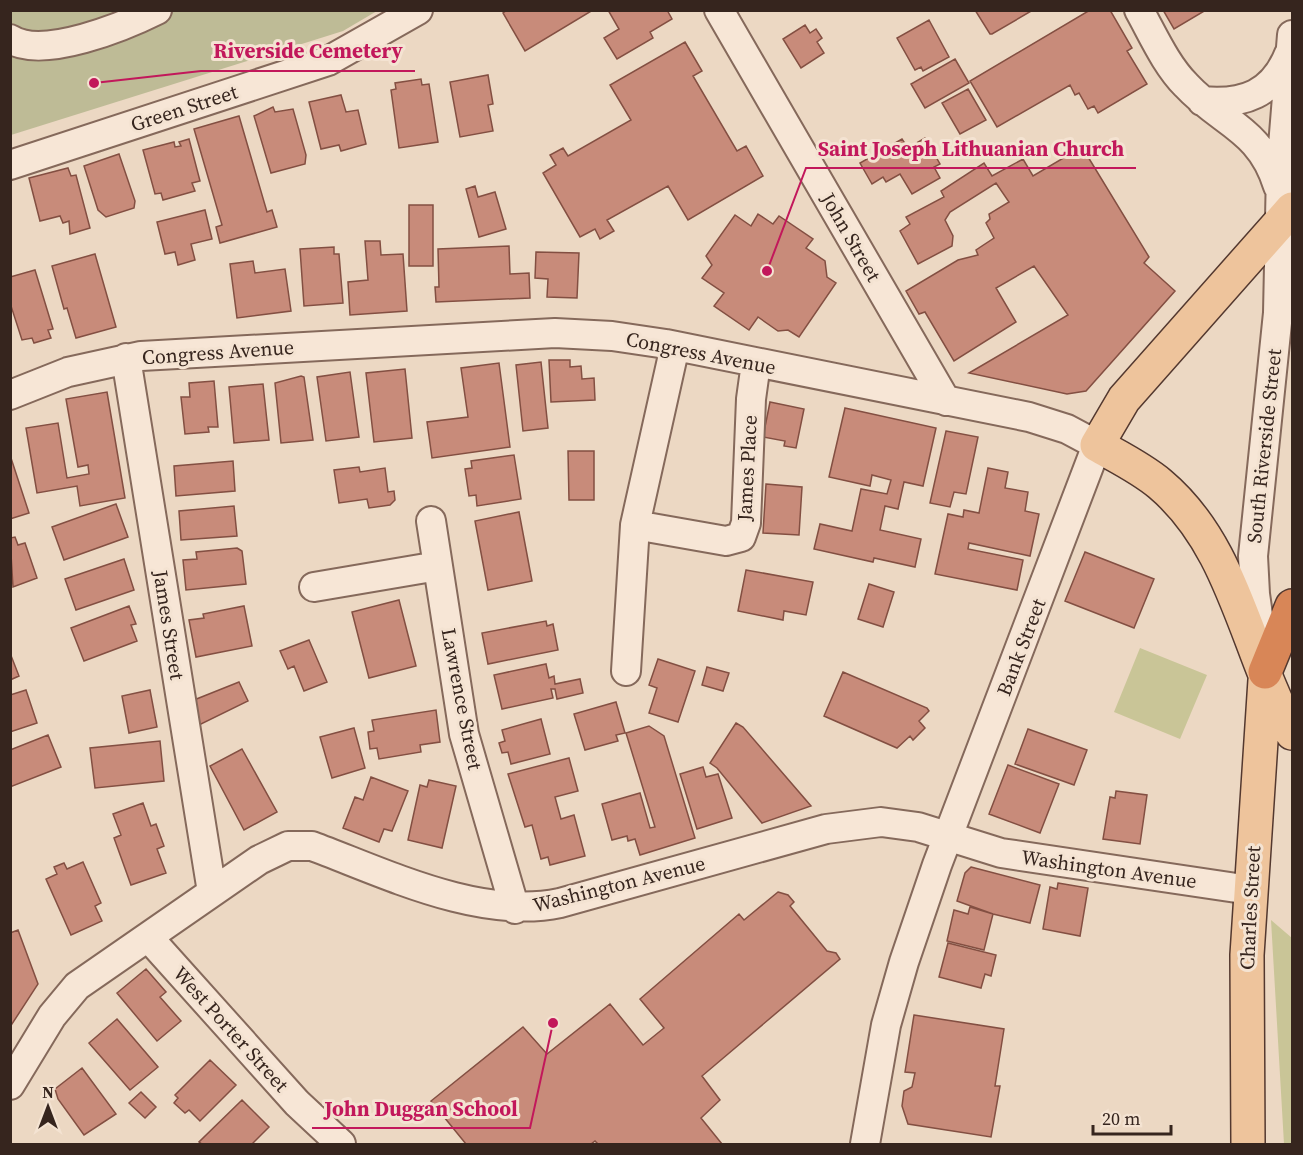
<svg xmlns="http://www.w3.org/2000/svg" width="1303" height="1155" viewBox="0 0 1303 1155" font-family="'Source Serif 4',serif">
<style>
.green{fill:#c9c597}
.cemetery{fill:#bebb96}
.building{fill:#c88b7a;stroke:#834f42;stroke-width:1.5}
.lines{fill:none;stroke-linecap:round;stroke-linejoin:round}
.minor-casing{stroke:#85695b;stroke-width:32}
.major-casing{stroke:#53382f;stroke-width:36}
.highway-casing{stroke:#53382f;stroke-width:36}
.minor{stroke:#f7e6d6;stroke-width:28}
.major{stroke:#eec49c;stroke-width:33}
.highway{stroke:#d88657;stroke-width:33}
.labels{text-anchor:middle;stroke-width:6;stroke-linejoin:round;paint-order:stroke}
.street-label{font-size:20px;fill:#36251e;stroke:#f4e3d2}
.leader{fill:none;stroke:#c2185b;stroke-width:2}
.callout-dot{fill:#c2185b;stroke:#f4e3d2;stroke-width:2}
.callout-label{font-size:21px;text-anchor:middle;font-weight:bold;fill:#c2185b;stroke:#f4e3d2;stroke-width:6;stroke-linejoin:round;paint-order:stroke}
</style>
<rect width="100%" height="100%" fill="#ecd8c3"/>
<path class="green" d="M1140 648 1207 675 1180 739 1114 712Z
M1271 920 1292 938V1144H1284Z"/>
<path class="cemetery" d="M11 11H377L343 31 11 135Z"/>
<path class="building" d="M507 10H593L525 51 503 13Z
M608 10H667L672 19 650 32 653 38 617 59 604 38 619 29Z
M975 10H1033L992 34H990Z
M1090 10H1110L1132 48 1127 51 1147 84 1098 113 1094 106 1088 109 1079 93 1075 95 1070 85 997 127 970 81Z
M1163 10H1206L1174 29Z
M929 20 949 57 923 71 921 67 915 70 897 38Z
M805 25 810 33 816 29 822 38 817 42 824 53 801 68 783 39Z
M685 42 702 71 693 76 737 151 746 146 763 176 688 220 668 186 607 220 614 231 600 239 595 229 580 237 543 173 556 165 550 155 563 148 568 156 631 120 610 85Z
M955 59 969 83 925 108 911 84Z
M488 75 493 104 488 105 493 131 460 137 450 82Z
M421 79 422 85 429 84 438 142 399 148 391 90 396 89 395 83Z
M968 89 986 120 960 134 942 103Z
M341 95 346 112 358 110 366 144 341 151 339 145 321 149 309 102Z
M273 107 275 112 293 109 306 155 305 164 271 173 254 116Z
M239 116 267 212 272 210 277 227 220 243 216 227 222 225 194 129Z
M925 138 940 164 934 167 940 178 912 194 900 174 886 182 883 177 872 184 860 163 902 139 908 148Z
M189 139 200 181 192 183 195 191 163 200 161 193 155 194 143 150 174 142 175 147 181 146 179 142Z
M1082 147 1149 257 1144 263 1175 291 1086 391 1067 394 969 373 1068 315 1034 266 996 288 1016 322 954 361 925 312 919 314 906 291 958 260 978 255 976 250 994 238 986 223 990 219 989 214 1009 202 996 183 950 212 945 220 953 236 952 246 918 264 900 231 910 224 906 217 944 197 941 191 984 163 992 176 1023 159 1033 176Z
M119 154 135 201 134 208 106 217 98 210 84 166Z
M68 168 71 176 76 175 90 228 70 234 69 221 63 223 60 216 40 221 29 178Z
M475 186 478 197 495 192 506 229 479 237 466 189Z
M409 205H433V266H409Z
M205 210 212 239 191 244 195 260 178 265 175 252 165 254 157 222Z
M758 214 773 224 779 216 813 239 806 248 825 261 827 277 836 283 799 337 788 330 778 331 758 317 749 330 714 306 724 293 702 278 712 265 706 256 735 215 751 226Z
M365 241H380L381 255 403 254 407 311 350 315 348 282 368 280Z
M509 246 510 274 529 273 530 298 436 302 435 287H439L438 249Z
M334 247V254H339L343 303 304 306 300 249Z
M536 252 579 253 577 298 547 297 548 279 535 278Z
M95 254 116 327 76 338 67 308 64 309 52 266Z
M253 261 255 273 285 269 291 311 237 318 230 264Z
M35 270 53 329 48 330 51 338 34 343 32 338 22 340 10 303V277Z
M549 360H570V367L581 366 582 379 594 378 595 400 551 402Z
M541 362 548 428 523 431 516 365Z
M499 363 510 447 432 458 427 422 468 417 461 368Z
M405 369 412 438 374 442 366 373Z
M350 372 359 437 326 441 317 377Z
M301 376 304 377 313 440 281 443 275 383Z
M214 381 218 427H208L209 432 185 434 181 397H190L189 383Z
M263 384 269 440 234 443 229 387Z
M107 392 125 498 80 506 77 486 37 493 26 428 58 423 67 478 89 474 88 465 78 467 66 399Z
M770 402 804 409 796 448 784 446 785 441 763 437Z
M845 408 936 428 923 486 904 482 898 509 885 506 880 530 921 539 915 567 874 558 873 562 814 549 820 524 852 531 861 489 887 494 891 480 872 475 870 486 829 477Z
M946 431 978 437 966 494 954 492 950 507 930 503Z
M568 451H594V500H569Z
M10 455 29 513 10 519Z
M514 455 521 499 477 506 476 495 469 496 465 469 472 468 471 461Z
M233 461 235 491 176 496 174 466Z
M359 467 360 472 385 468 388 492 394 491 395 500 390 505 369 508 367 499 339 503 334 470Z
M988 468 1008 472 1005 488 1028 492 1025 511 1039 514 1030 556 969 543 968 549 1023 560 1017 590 935 574 948 514 963 517 964 510 979 513Z
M766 484 802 487 799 535 763 533Z
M116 504 128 537 64 560 52 527Z
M234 506 237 536 181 540 179 511Z
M519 512 532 581 488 590 475 521Z
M15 537 18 545 25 543 37 578 13 587 10 538Z
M237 548 242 551 246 584 186 590 183 560 197 559 196 552Z
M1085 552 1154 579 1134 628 1065 601Z
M124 559 134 590 76 610 65 579Z
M746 570 813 582 806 615 784 611 783 620 738 611Z
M869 584 894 592 883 627 858 619Z
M399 600 416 666 369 678 352 612Z
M129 606 136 624 131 625 137 641 84 661 71 628Z
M244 606 252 646 196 657 189 620 204 618 203 614Z
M546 621 547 626 553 624 558 650 488 664 482 633Z
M309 640 327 682 304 691 294 666 288 669 280 651Z
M10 653 19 676 10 680Z
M658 659 695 671 678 722 649 713 657 688 649 685Z
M546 664 549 678 554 676 555 684 580 679 583 693 557 699 555 689H551L553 698 502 709 494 675Z
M707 667 729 673 723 691 702 685Z
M843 672 927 708 929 711 919 721 925 728 913 740 910 736 897 748 824 716Z
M239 682 248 701 199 725 189 702Z
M26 690 37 723 10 732V695Z
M150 690 157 727 129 733 122 696Z
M616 702 625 733 616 735 618 741 585 750 574 714Z
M436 710 440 742 420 745 421 752 379 759 377 748 370 749 368 732 374 731 372 720Z
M541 719 550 754 511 764 508 752 502 753 499 743 505 741 502 730Z
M736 723 743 727 811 806 762 823 717 768 710 763Z
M649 726 664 736 695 838 640 855 635 839 628 841 627 836 612 840 602 804 640 793 650 828 655 827 626 733Z
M354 728 365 768 332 778 320 737Z
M1028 729 1087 750 1074 785 1015 764Z
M48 735 61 767 10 787V750Z
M160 741 164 781 95 788 90 748Z
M242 749 277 812 244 830 210 766Z
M569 758 578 791 555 797 561 819 574 815 585 856 550 865 548 857 541 859 532 825 525 827 508 774Z
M1008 765 1059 784 1040 833 989 814Z
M703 767 706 777 718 774 732 818 697 829 680 774Z
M371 777 408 791 392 831 384 829 379 842 343 828 355 797 363 800Z
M429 780 456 786 442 848 408 840 420 785 427 787Z
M1116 791 1147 795 1140 844 1103 839 1110 797 1115 798Z
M143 803 151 826 156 824 164 846 157 849 166 873 131 885 114 838 121 835 113 814Z
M83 862 101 903 95 906 102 921 71 935 46 879 57 874 54 867 64 863 67 869Z
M971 867 1040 885 1030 923 993 914 957 901 965 873Z
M1058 883 1088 888 1080 936 1043 929 1050 887 1057 889Z
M778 892 788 895 794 902 790 906 827 951 836 953 840 959 702 1076 720 1100 701 1118 722 1144H598L595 1141 591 1144H466L431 1101 523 1027 547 1054 610 1004 643 1045 664 1028 640 999 739 914 744 920Z
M970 907 993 914 984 950 947 941 954 910 968 914Z
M18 930 38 984 10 1027V933Z
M948 943 996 955 991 976 985 974 981 988 939 977Z
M146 969 166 992 160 997 181 1021 157 1041 117 993Z
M914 1015 1004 1029 995 1086H1000L991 1137 908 1124 902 1106 904 1091 912 1087 915 1073 905 1072Z
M117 1019 158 1067 130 1090 89 1043Z
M210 1060 236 1085 200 1121 189 1110 185 1113 174 1103 178 1098 175 1095Z
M82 1068 116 1114 84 1135 58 1099 55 1089Z
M141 1092 156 1107 145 1118 129 1103Z
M242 1100 269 1127 252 1144H202L199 1142Z"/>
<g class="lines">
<g class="minor-casing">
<path id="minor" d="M719 10 946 401
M1139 10C1153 35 1166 65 1186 85 1222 124 1260 128 1278 186
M10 39C43 60 125 26 157 10
M1202 101C1244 105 1273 94 1289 54
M10 165 328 61 418 10
M126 358 212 892
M10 395 68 372 141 356 555 333 612 336 666 344 1029 417 1067 429 1097 445 937 865 904 962 886 1025 865 1144
M431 521 464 734 515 909
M635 525 726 541 741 537 746 523 751 399 756 363
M314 587 438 566
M1262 643 1255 594 1253 556 1278 313 1281 171 1292 35
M626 671 635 525 675 346
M148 937 297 1103 341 1144
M10 1085 52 1016 77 986 259 860 288 846H312C387 874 480 920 560 903L826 829 881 822 918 827 1001 853 1250 890"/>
</g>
<g class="major-casing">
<path id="major" d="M1292 209 1124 399 1097 445C1118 457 1141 468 1160 484 1235 547 1246 651 1292 733
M1248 1144 1247 955 1265 680"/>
</g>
<g class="highway-casing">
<path id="highway" d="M1265 672 1292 606"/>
</g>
<use href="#minor" class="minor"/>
<use href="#major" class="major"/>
<use href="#highway" class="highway"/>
</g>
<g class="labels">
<g class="street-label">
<text transform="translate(184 108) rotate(-18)" y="7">Green Street</text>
<text transform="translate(851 237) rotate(60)" y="7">John Street</text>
<text transform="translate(218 352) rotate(-4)" y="7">Congress Avenue</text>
<text transform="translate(701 353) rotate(11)" y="7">Congress Avenue</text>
<text transform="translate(1264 446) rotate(-84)" y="7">South Riverside Street</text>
<text transform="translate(747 468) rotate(-87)" y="7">James Place</text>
<text transform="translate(169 625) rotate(81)" y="7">James Street</text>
<text transform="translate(1021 647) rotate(-69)" y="7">Bank Street</text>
<text transform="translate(462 699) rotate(79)" y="7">Lawrence Street</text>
<text transform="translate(1109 869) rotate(8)" y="7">Washington Avenue</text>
<text transform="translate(619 884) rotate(-14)" y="7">Washington Avenue</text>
<text transform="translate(1250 908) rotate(-87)" y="7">Charles Street</text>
<text transform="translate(231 1029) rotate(48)" y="7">West Porter Street</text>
</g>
</g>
<path class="leader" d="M94 83L201 71H415M767 271L806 168H1136M553 1023L530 1128H312"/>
<g class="callout-dot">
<circle cx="94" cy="83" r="6"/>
<circle cx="767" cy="271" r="6"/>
<circle cx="553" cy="1023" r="6"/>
</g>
<g class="callout-label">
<text x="308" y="58">Riverside Cemetery</text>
<text x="971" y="156">Saint Joseph Lithuanian Church</text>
<text x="421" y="1116">John Duggan School</text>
</g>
<rect width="1303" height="1155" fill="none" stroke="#36251e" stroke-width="24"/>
<g transform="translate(48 1107)" stroke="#f4e3d2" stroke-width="4.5" paint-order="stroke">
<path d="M0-4.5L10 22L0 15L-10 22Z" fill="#36251e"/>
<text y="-9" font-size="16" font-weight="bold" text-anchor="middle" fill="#36251e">N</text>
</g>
<path d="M1093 1125v9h78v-9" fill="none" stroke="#36251e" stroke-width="3"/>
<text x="1102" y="1125" font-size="18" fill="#36251e" stroke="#f4e3d2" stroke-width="4.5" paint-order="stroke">20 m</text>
</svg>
